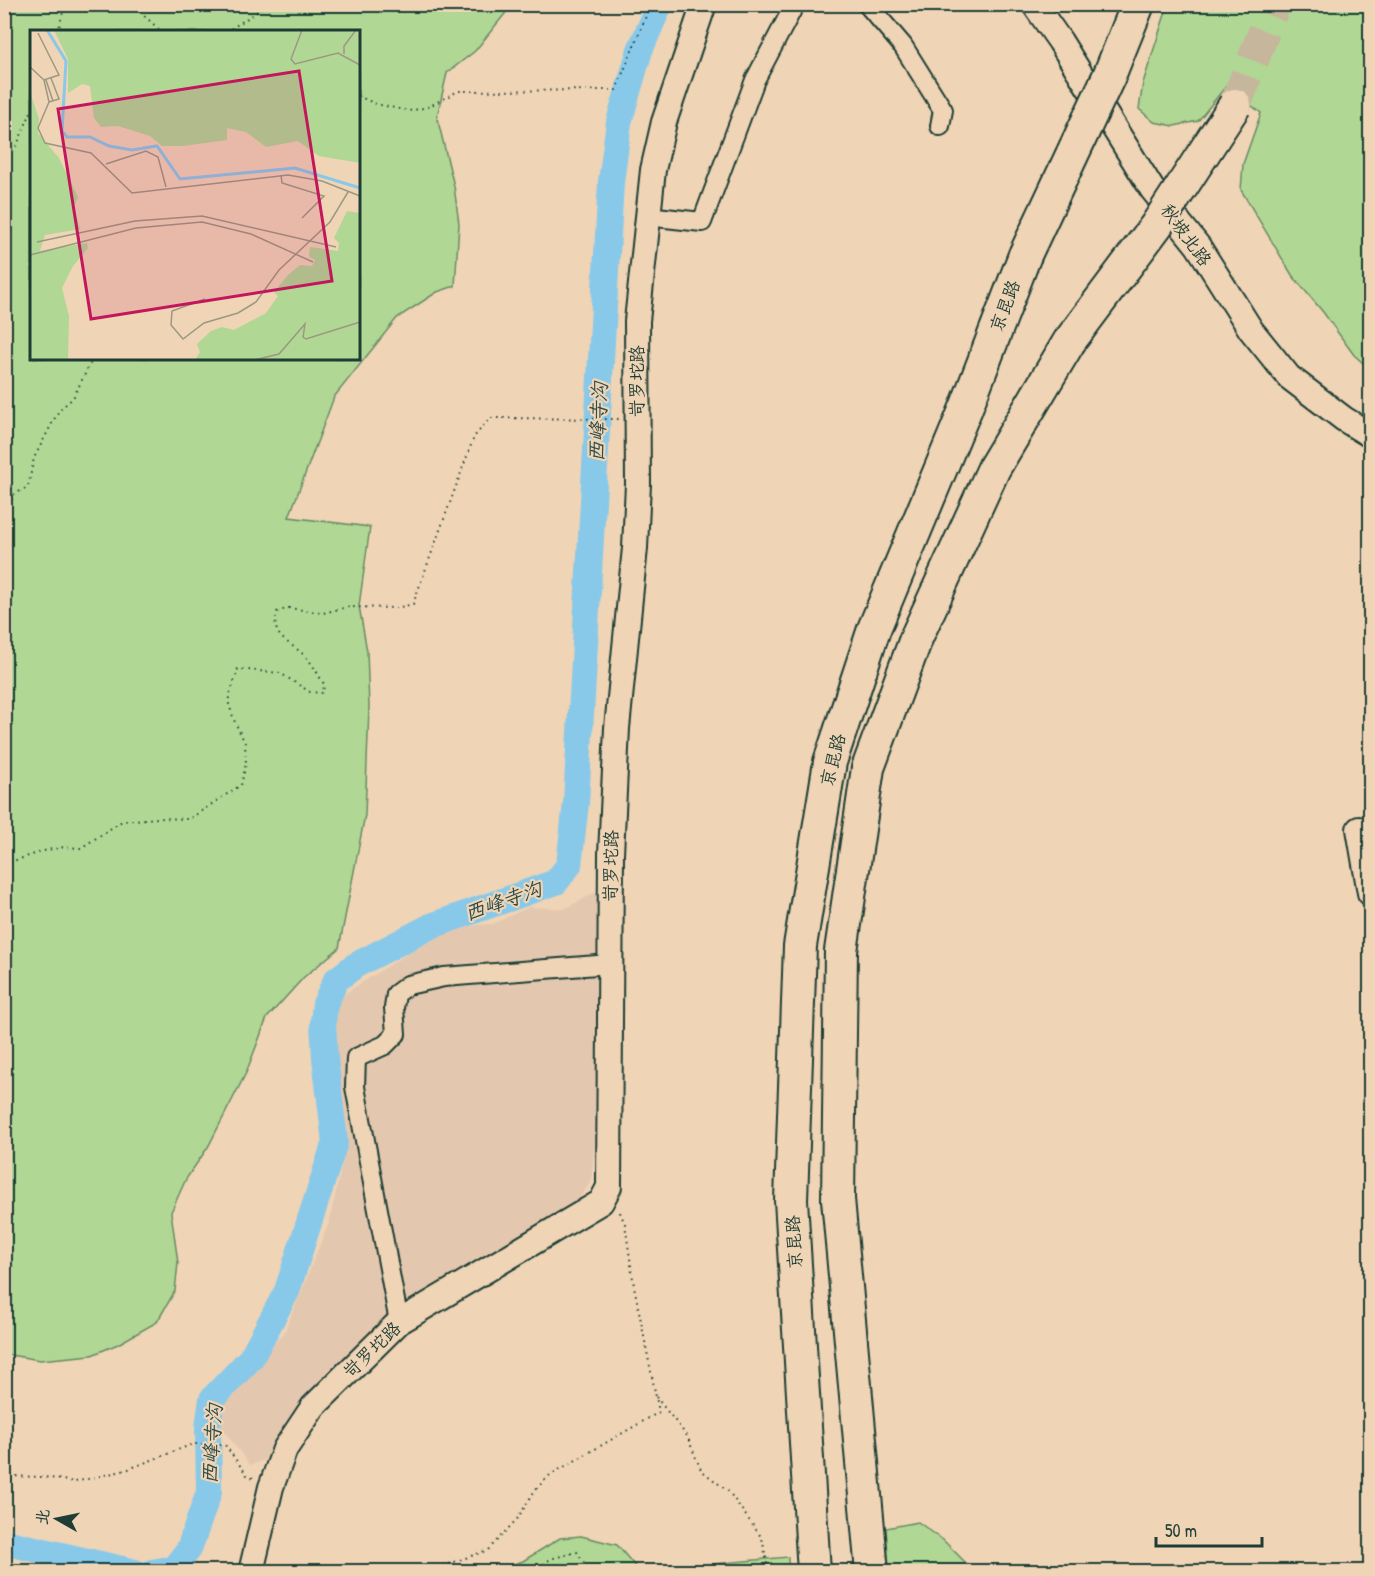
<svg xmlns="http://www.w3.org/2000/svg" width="1375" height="1576" viewBox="0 0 1375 1576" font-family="'Patrick Hand','LXGW WenKai TC',sans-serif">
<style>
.built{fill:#e4c7af}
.green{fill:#b0d794;stroke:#688a64;stroke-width:1.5;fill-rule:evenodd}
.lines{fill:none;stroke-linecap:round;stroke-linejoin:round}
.river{stroke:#88c9e9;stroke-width:26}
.highway-tunnel{stroke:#c5b69c;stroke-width:32;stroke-dasharray:32 16;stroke-linecap:butt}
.street-casing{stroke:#1f3d34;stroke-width:22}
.secondary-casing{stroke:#1f3d34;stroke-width:28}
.highway-casing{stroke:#1f3d34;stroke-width:36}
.path{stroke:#1f3d34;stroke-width:2;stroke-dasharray:1.5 4.5;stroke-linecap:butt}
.street{stroke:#efd4b6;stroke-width:18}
.secondary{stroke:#efd4b6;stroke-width:24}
.highway{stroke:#efd4b6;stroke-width:32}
.highway-bridge-casing{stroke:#1f3d34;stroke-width:36;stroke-linecap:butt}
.highway-bridge{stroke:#efd4b6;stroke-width:32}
.labels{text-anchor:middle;stroke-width:4.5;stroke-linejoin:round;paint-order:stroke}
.street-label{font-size:18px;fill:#1f3d34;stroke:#efd4b6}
.water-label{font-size:20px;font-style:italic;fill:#2a4b46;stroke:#efd4b6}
.inset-river{fill:none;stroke:#88c9e9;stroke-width:3}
.inset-road{fill:none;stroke:#9c9882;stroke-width:1.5}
.view{fill:#c2185b;fill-opacity:0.15;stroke:#c2185b;stroke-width:3}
.inset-edge{fill:none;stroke:#1f3d34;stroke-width:3}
</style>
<rect width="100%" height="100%" fill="#efd4b6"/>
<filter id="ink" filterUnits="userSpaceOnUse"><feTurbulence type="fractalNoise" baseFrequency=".0167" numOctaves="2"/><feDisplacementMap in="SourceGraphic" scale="12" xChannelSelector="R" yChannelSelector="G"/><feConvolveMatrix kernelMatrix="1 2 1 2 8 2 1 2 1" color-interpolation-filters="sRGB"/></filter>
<g filter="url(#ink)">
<path class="built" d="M597 892 595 1144 591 1181 574 1206 405 1310 274 1457 250 1465 218 1423 217 1408 284 1333 329 1223 342 1164 345 1123 332 1012 335 1000 405 955 455 927 493 924 529 907 564 909Z"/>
<path class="green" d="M4 5H512L475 51 447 73 437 117 454 186 459 224 455 286 437 292 397 318 334 397 289 517 370 527 359 606 367 651 369 708 365 815 339 948 304 977 267 1018 246 1073 208 1147 186 1179 171 1212 178 1263 175 1291 157 1322 118 1344 92 1355 40 1360 4 1354ZM32 32H358V358H32Z
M1168 5H1370V369L1354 355 1323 312 1292 275 1241 190 1243 164 1261 113 1226 86 1198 121 1174 126 1154 122 1139 109 1143 83Z
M918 1522 943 1540 974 1571H889L886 1528Z
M581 1536 617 1545 639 1571 788 1557V1571H494L523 1561 560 1538Z"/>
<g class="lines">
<path class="river" d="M4 1542 135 1572
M152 1572 174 1568 189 1549 209 1492 208 1427 212 1399 251 1358 287 1291 335 1142 325 1058 323 1023 325 1004 336 980 356 965 431 926 556 882 569 865 576 803 611 182 619 122 640 50 660 4"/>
<path class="highway-tunnel" d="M1235 105 1275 4"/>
<g class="street-casing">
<path id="street" d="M867 4 903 46 943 110 940 126
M647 216 702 222 755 80 795 4
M399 1322 355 1087 356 1058 385 1045 396 1034 394 1008 396 994 408 985 444 977 610 964"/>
</g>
<g class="secondary-casing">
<path id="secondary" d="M1034 4 1060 41 1152 189 1198 246 1251 330 1289 377 1344 419 1370 435
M1359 829 1370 893
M251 1572 271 1487 285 1449 313 1407 399 1322 601 1202 609 1187 611 854 617 728 635 548 638 484 637 321 653 170 664 122 704 4"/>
</g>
<g class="highway-casing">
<path id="highway" d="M814 1572 791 1200 800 946 830 762 874 629 966 408 1025 255
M872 1572 838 1199 841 951 868 768 917 636 994 468 1069 342"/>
</g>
<path class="path" d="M131 4 162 32
M4 11 6 4
M58 32 65 4
M226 32 260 10 262 4
M358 96 376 104 409 111 428 107 458 91 616 90 651 4
M4 160 17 145 32 110
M4 523 13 495 28 487 34 458 59 410 73 398 93 358
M4 864 47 850 64 847 81 848 122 821 158 818 189 819 241 785 246 764 245 743 234 720 228 701 238 669 280 673 310 692 323 693 324 684C318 675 313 664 305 656 289 640 270 639 277 612L289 608 323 613 348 607 396 608 413 604 474 437 490 418 620 419
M656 1397 687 1436 701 1470 729 1492 762 1538 769 1572
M4 1476 44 1477 75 1482 126 1470 193 1444 225 1445 247 1475 255 1479
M426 1572 488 1550 518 1518 535 1490 550 1475 659 1412 634 1286 625 1224 619 1210
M534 1572 550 1559 577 1552 590 1572"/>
<use href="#street" class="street"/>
<use href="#secondary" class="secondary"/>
<use href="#highway" class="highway"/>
<g class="highway-bridge-casing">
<path id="highway-bridge" d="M1025 255 1109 76 1138 4
M1069 342 1156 226 1235 105"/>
</g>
<use href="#highway-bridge" class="highway-bridge"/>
</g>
</g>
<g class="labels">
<g class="street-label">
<text transform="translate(1186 235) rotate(54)" y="6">秋坡北路</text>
<text transform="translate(1005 306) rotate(-69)" y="6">京昆路</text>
<text transform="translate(637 381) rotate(-90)" y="6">岢罗坨路</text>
<text transform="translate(833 760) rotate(-76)" y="6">京昆路</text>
<text transform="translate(611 866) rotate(-89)" y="6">岢罗坨路</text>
<text transform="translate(794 1242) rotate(-93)" y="6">京昆路</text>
<text transform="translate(372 1350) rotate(-44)" y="6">岢罗坨路</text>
</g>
<g class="water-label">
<text transform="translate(598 422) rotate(-87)" y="7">西峰寺沟</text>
<text transform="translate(503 901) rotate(-19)" y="7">西峰寺沟</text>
<text transform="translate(212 1444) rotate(-86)" y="7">西峰寺沟</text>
</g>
</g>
<g transform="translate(30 30)">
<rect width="330" height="330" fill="#efd4b6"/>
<path d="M24 0H330V133L289 126 268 111 236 117 216 102 197 98V110L153 116H132L120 106 88 96 71 97 64 88 60 56 52 54 38 63V29ZM0 62 9 89 8 103 29 128 48 167 44 177 50 199 15 205 10 221 57 213 58 218 43 236 32 258 39 286 38 330H0ZM317 181 330 183V330H165L170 322 167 314 181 301 192 297 204 300 236 283 248 266 244 262 258 245 270 235 282 236 285 230 279 227 280 217 308 221 309 213 304 208Z" fill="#b0d794"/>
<path class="inset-river" d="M17 0 36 31 32 101 37 107H60L79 116 102 120 127 116 150 149 265 138 330 158"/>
<path class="inset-road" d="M272 0 261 29 265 34 308 23 330 35M314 24V16L326 0M0 37 14 50 29 45 8 3M14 50 19 72M16 50 23 71M19 72 8 98 15 113 61 123 102 163 258 145 292 151 330 166M19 72 29 69 21 48M76 134 116 121 128 127 136 157M251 145 252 153 294 166 272 188M7 212 105 191 172 186 306 217M0 225 106 198 172 192 221 204 283 232M175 269 142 281 141 295 153 309 174 293 208 283 226 272 249 240 300 192 318 162M224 330 249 324 275 294 273 307 276 309 330 292"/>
<path class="view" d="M269 41 302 251 61 289 28 79Z"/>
<rect width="330" height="330" class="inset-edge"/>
</g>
<rect width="1375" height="1576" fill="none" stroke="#efd4b6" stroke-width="24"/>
<rect x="12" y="12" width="1351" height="1552" fill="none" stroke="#1f3d34" stroke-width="2" filter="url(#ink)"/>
<g transform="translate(57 1519) rotate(279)" stroke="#efd4b6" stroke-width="4.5" paint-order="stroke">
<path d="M0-4.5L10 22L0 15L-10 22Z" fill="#1f3d34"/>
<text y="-9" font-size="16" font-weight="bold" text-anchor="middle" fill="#1f3d34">北</text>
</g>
<path d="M1156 1537v9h106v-9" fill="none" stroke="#1f3d34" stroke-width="3"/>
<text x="1165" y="1537" font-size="18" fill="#1f3d34" stroke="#efd4b6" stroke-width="4.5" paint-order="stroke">50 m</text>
</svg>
